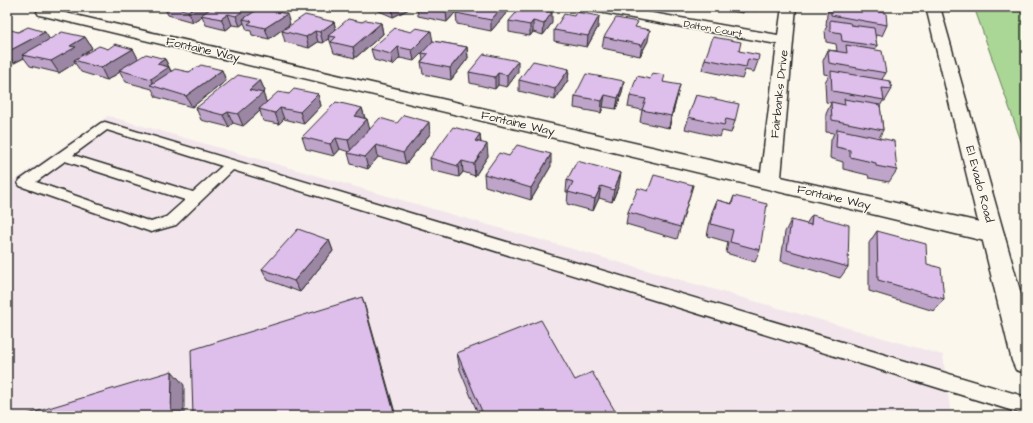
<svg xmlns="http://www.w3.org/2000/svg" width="1033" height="423" viewBox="0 0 1033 423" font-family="'Architects Daughter',sans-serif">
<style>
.built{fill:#f2e6ec}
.green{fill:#aad795;stroke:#6a8160}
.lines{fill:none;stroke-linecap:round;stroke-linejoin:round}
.service-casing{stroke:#2b2b2b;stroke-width:3}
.minor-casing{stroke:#2b2b2b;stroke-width:3}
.tertiary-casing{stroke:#2b2b2b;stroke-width:3}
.service{fill:#fbf7ec;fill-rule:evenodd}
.minor{fill:#fbf7ec;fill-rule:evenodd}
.tertiary{fill:#fbf7ec;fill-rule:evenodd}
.wall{fill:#bfa4ca;stroke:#2b2b2b}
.shaded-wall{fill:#9b86a4;stroke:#2b2b2b}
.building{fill:#debfeb;stroke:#2b2b2b}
.labels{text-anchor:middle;stroke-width:3;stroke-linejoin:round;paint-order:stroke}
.far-street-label{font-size:10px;fill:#2b2b2b;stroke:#fbf7ec}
.street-label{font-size:12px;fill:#2b2b2b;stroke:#fbf7ec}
</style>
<rect width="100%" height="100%" fill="#fbf7ec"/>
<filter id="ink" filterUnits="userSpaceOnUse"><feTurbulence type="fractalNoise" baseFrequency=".025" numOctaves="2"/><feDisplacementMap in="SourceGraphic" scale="8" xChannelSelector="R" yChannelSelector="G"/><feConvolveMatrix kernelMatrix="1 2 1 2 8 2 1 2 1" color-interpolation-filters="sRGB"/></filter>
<g filter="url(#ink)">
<path class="built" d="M108 116 943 355 951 416H7V185Z"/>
<path class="green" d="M974 7H1026V155Z"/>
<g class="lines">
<g class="service-casing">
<path id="service" d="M105 122 1026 397V415L233 170 176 225 151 232 20 186 18 183 20 180 101 123ZM107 130 222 166 193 192 73 155ZM65 161 185 200 166 217 151 222 36 182Z"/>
</g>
<g class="minor-casing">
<path id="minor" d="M586 7H618L778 35 782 7H796L781 177 993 225 1001 228 1004 234 1001 240 993 243 44 16 39 15 37 12 39 9 44 8 761 172 777 44 593 11 588 10Z"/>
</g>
<g class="tertiary-casing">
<path id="tertiary" d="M926 7H940L1026 312V373L1016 370 1012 361Z"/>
</g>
<use href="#service" class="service"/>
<use href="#minor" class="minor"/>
<use href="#tertiary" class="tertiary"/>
</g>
<path class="wall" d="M131 7H157L147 12 132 8Z
M164 7H254V8L255 11 290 24 269 39 252 35 251 31 247 30 244 23 240 26 232 25 226 30 206 25 202 16 193 22 168 15Z
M370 7H413L393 17Z
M417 7H460L447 22 418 16Z
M545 7V11L552 23 543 35 533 32 530 36 509 32V21Z
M721 7H755L754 11 745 9 743 13 721 9Z
M830 7H872L874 11 887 25 882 36 875 35 877 46 875 50 886 73 882 79 892 89 885 101H883L880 106 883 130 879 138 897 170 889 182 869 178 868 175 843 169V162L830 158 831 140 834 133 826 132V114L831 103 826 102 825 82 829 75 824 74 823 61 828 50 837 51 836 44 826 42 825 30 827 26H826L827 14Z
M509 10 491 31 457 24 456 13Z
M334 22 336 30 362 22 381 23 383 34 355 58 334 53 329 38 323 43 318 42 309 48 285 42 282 31Z
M598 27 587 47 554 41V30Z
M7 32H18L50 39 85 37 92 48 81 55 82 56 108 49H133L138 59H165L171 71 189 72 222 70 226 81 192 107 156 97 152 89 126 82 120 72 107 80 81 72 75 63 59 73 30 66 24 58 14 63 7 61Z
M604 37 648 41 640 56 602 48Z
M432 41 467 47 468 58 451 80 423 74 421 62 423 61 422 53 414 61 400 58 393 65 374 60 371 49Z
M739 51 758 61 754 72 745 70 742 79 702 70 705 59Z
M569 69 568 80 555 100 519 91V80Z
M469 72H518L507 87 498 85 495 89 470 83Z
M260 80 265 91 263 93 266 102 289 94H318L321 106 304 124 284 119 279 124 263 121 260 111 243 126 233 123 229 127 201 120 196 108Z
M624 81 622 93 616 109 603 107 601 113 574 108 575 96Z
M664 82 677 97 669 128 640 122 642 110 628 107 630 96Z
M696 95 735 121 731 133 722 131 720 137 685 129Z
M362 108 365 118 367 119 369 130 430 134 406 164 378 157 368 169 351 164 348 153 349 152 340 149 334 156 306 149 302 137Z
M480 134 481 143 488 156 475 176 463 172 459 177 431 170 430 158Z
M509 156 551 166 531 200 485 186 484 174Z
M567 180 619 185 612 202 599 198 593 211 567 204 568 192H566Z
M693 185 677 239 626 224 628 212 648 191Z
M734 196 760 250 755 262 726 253 728 242 707 236 712 212 717 200 731 204Z
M812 215 848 267 840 278 781 261 785 232 791 220 806 224Z
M877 231 927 264 944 299 934 311 869 291V243Z
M329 240 333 251 300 292 268 280 262 269Z
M457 353 575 380 618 416H479L460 370Z"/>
<path class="shaded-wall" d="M145 7H157L147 12Z
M195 7H218L201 15 202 16 193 22 188 11Z
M245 7H254V8L256 15 243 19 244 23 240 26 236 16Z
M392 7H413L393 17Z
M450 7H460L447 22 446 11Z
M502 7H509V10L491 31V20Z
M552 12V23L543 35 544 24Z
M228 14 232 25 226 30 221 19Z
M287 14 290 24 269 39 265 28Z
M599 16 598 27 587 47 588 36Z
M533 21V32L530 36V25Z
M334 22 336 32 328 36 329 38 323 43 320 32Z
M381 23 383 34 355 58 353 47Z
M650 30 648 41 640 56 642 45Z
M315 31 318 42 309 48 306 37Z
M431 31 433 42 414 61 412 50Z
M45 32 52 43 22 55 24 58 14 63 7 53V52Z
M85 37 92 48 81 55 83 59 74 60 75 63 59 73 51 61 70 46Z
M398 47 400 58 393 65 391 54Z
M467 47 468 58 451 80 450 68Z
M133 49 139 60 119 70 120 72 107 80 101 68Z
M165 59 174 78 154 86 151 79 157 64Z
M518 61V72L507 87V75Z
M569 69 568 80 555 100V89Z
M222 70 226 81 192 107 186 96Z
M498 73V85L495 89V77Z
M260 80 265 91 263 93 267 104 259 109 260 111 243 126 238 114 249 90Z
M624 81 622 93 616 109 618 98Z
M680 85 677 97 669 128 671 116Z
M318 94 321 106 304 124 300 112Z
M605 95 603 107 601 113 602 101Z
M280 108 284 119 279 124 275 113Z
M362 108 365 119 355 116Z
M228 112 233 123 229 127 223 115Z
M367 119 370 130 351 152 348 140Z
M429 122 430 134 406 164 403 153Z
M480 134 481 146 475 141Z
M336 138 340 149 334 156 330 144Z
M487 144 488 156 475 176 474 164Z
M376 145 378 157 368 169 365 157Z
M551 154V166L531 200V188Z
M462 161 463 172 459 177 458 166Z
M621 173 619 185 612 202 614 190Z
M601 186 599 198 593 211 595 199Z
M329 240 333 251 300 292 294 281Z
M362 297 368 316 396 416H395Z
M172 371 184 385V416H171Z"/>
<path class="building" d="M172 7H195L188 11Z
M213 7H248L236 16 228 14 221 19 201 15Z
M423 7H450L446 11Z
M462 7H502L491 20 456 13Z
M521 7H545L543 11 552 12 544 24 533 21 530 25 509 21Z
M831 7H874V11L886 13 887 25 831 15Z
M260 8 287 14 265 28 248 24 252 21 243 19Z
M576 12 599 16 588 36 554 30 564 14 574 16Z
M305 15 334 22 320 32 315 31 306 37 282 31Z
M616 18 638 22 635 27 650 30 642 45 604 37Z
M348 19 362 22 366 20 381 23 353 47 331 42 336 37 328 36Z
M830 20 850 23 851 25 874 28 877 46 842 41 841 33 830 31Z
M28 27 45 32 7 52V32L11 30 18 32Z
M395 28 411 32 416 28 431 31 412 50 398 47 391 54 371 49Z
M62 32 85 37 70 46 76 47 51 61 22 55Z
M713 37 741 42 739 51 759 55 758 61 748 59 746 67 705 59Z
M433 41 467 47 450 68 421 62 428 54 422 53Z
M115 44 133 49 101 68 74 60 99 46 108 49Z
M846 45 882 51 886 73 829 63 828 50 847 53Z
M146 54 165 59 157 64 169 67 151 79 119 70Z
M484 54 518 61 507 75 498 73 495 77 469 72Z
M533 61 569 69 555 89 519 80Z
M201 65 222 70 186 96 150 85 175 69 189 72Z
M831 71 890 81 892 89 882 88 884 100 832 91Z
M652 73 665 75 663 82 680 85 671 116 642 110 646 99 630 96 637 76 650 79Z
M586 74 624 81 618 98 605 95 602 101 575 96Z
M238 75 260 80 249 90 263 93 238 114 228 112 223 115 196 108Z
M294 89 318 94 300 112 280 108 275 113 259 109 278 92 289 94Z
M696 95 739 104 735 121 726 119 724 125 688 117Z
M844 99 880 105 883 130 832 120 831 102 845 105Z
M336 102 362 108 355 116 367 119 348 140 336 138 330 144 302 137Z
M404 115 429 122 403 153 376 145 365 157 348 153 380 118 397 123Z
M453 127 480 134 475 141 487 144 474 164 462 161 458 166 430 158Z
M837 129 894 141 897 170 876 166V163L850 157V150L836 147Z
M517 145 551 154 531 188 484 174 499 153 509 156Z
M577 161 621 173 614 190 601 186 595 199 568 192 573 182 567 180Z
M654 175 693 185 680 227 628 212 638 188 648 191Z
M734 196 767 204 760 250 730 242 733 230 711 224 717 200 732 204Z
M812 215 849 225 848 267 787 250 791 220 811 225Z
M298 229 329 240 294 281 262 269Z
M877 231 926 244 927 264 941 268 944 299 878 280Z
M362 297 395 416H193L191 350Z
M541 320 575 380 592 372 618 416H484L457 353Z
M172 371 171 416H22Z"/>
</g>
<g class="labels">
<g class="far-street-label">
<text transform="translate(713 28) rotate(10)" y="4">Dalton Court</text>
</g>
<g class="street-label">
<text transform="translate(203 49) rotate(13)" y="4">Fontaine Way</text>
<text transform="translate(779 94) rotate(-84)" y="4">Fairbanks Drive</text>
<text transform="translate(518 123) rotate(13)" y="4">Fontaine Way</text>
<text transform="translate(980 184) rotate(75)" y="4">El Evado Road</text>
<text transform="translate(834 197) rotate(13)" y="4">Fontaine Way</text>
</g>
</g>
<rect width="1033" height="423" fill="none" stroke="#fbf7ec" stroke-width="24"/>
<rect x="12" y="12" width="1009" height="399" fill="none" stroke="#2b2b2b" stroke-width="1.5" filter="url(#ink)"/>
</svg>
